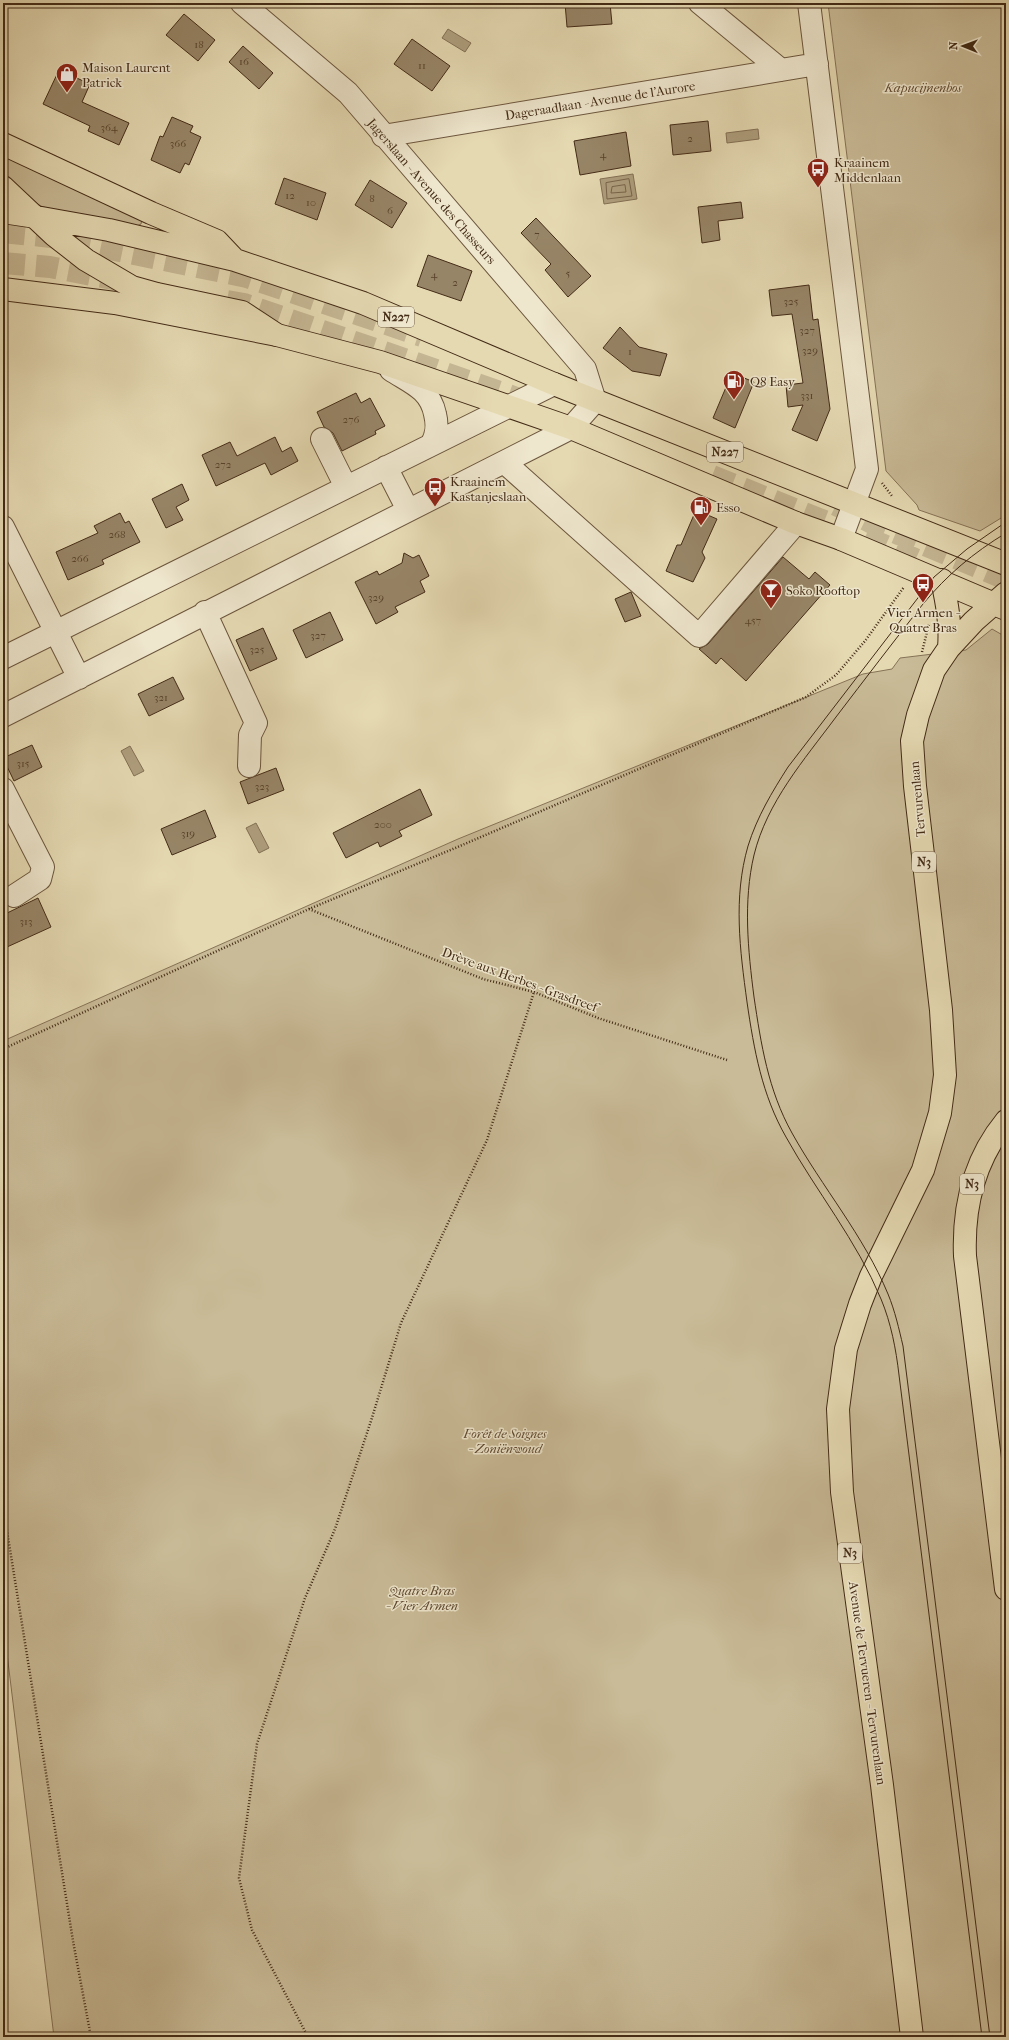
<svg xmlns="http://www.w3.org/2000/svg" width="1009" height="2040" viewBox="0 0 1009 2040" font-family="'IM FELL French Canon',serif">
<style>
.green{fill:#c9bb97;stroke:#867356}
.water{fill:#ae9e7d;stroke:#837054}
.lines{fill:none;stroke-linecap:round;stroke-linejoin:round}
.shore{stroke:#78644a;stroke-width:1}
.building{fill:#978567;stroke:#432b16}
.highway-tunnel{stroke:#c5b693;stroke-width:22;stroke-dasharray:22 11;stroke-linecap:butt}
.minor-casing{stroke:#6c563d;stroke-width:24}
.major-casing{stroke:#432b16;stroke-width:24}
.highway-casing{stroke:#432b16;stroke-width:24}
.path{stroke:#432b16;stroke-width:2.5;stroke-dasharray:1 2;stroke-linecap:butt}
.minor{stroke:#eee6cd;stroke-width:22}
.major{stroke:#e5d9b2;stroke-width:22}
.highway{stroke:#e5d9b2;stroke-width:22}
.tram{stroke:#432b16;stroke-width:1}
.labels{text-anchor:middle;stroke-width:3;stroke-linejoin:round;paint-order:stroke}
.number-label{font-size:11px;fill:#58422a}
.shield{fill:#eee6cd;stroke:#76634d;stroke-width:1}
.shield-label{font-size:12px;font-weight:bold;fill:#432b16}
.poi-label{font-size:13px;fill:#432b16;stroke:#eee6cd;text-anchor:start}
.park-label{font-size:13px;font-style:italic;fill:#5e4830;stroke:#eee6cd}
.street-label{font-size:13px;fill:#432b16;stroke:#eee6cd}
</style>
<rect width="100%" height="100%" fill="#e5d9b2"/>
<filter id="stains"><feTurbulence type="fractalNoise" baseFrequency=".005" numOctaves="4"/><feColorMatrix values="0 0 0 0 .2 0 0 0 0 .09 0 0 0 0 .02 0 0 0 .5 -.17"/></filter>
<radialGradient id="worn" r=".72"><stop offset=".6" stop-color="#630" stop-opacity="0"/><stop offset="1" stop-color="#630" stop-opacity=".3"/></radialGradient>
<path class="green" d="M828 3H1006V515L980 531 919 510 917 505 886 471Z
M3 154 142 220 141 224 137 226 43 207 32 201 3 175Z
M992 629 1006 637V2037H54L3 1621V1041L458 839 863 674 892 669 900 658 966 650Z"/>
<path class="water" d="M448 29 471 43 465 52 442 38Z
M758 129 759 139 727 143 726 133Z
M633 174 637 199 604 204 600 179Z
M130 746 144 771 134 776 121 751Z
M256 823 269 848 259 853 246 828Z"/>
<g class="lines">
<path class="shore" d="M629 179 632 196 607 199 606 183Z
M625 185 626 192 611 193 612 187Z"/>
</g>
<path class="building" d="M565 3H610L612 24 567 27Z
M184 14 215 40 198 61 166 35Z
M412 39 450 66 432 91 394 64Z
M243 46 273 73 259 89 229 62Z
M59 70 90 84 82 102 129 123 119 145 88 131 90 126 43 104Z
M172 117 193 126 190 132 201 137 189 165 185 163 180 173 151 160 160 136 163 137Z
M708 121 711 151 673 155 670 125Z
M626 132 631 166 580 175 574 141Z
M284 178 326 193 317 220 275 204Z
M370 180 407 203 392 228 355 205Z
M741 202 743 218 718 221 720 240 702 243 698 207Z
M536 218 591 276 568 297 545 270 551 264 521 233Z
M428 255 472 271 461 301 417 286Z
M809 285 813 320 818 319 830 409 817 441 792 430 803 405 788 407 786 385 803 383 792 314 772 316 769 290Z
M620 327 639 347 667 354 660 376 632 371 603 348Z
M732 373 754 382 735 428 713 418Z
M356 393 361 403 370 398 385 426 375 431 376 434 342 451 333 433 324 427 317 412Z
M275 437 282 452 291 447 298 461 271 475 265 463 216 486 202 455 230 442 237 456Z
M182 484 189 500 176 507 183 520 166 528 152 499Z
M696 510 717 519 702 552 705 558 693 582 666 571 677 545H681Z
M120 513 125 523 129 521 140 542 102 560 104 564 68 580 56 552 98 533 94 526Z
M404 553 413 558 419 555 429 576 420 581 425 592 395 607 398 612 376 624 355 582 377 571 379 575 402 563Z
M783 557 809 579 815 572 830 585 746 681 721 658 716 664 699 649 708 644Z
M631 592 641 616 625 622 615 599Z
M330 612 343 640 306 658 293 630Z
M263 628 277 659 250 671 236 640Z
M173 677 184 699 149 716 138 694Z
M32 745 42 767 14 781 3 758Z
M276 768 284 790 248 804 240 782Z
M420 789 432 815 399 831 402 836 380 847 378 842 346 858 333 833Z
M205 810 216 837 172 855 161 829Z
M38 898 51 927 7 947 3 937V915Z"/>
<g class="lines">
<path class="highway-tunnel" d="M3 232 51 237 247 277 422 336
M3 263 50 267 118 280
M227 301 244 304 503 393 535 405
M712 476 879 543 924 563
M836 505 870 522 1006 579"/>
<g class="minor-casing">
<path id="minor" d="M700 3 781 70
M809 3 867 469 841 539
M383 136 817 64
M391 370C411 383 430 389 435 414 438 426 437 435 431 445
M322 439 346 487
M504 462 699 636 796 523
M386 467 408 510
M3 527 79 678
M205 612 256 723 250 735 249 766
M3 658 554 384
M3 716 571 428 595 401 585 369 348 93 242 3
M3 789 43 867 40 879 14 896"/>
</g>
<g class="major-casing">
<path id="major" d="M3 144 151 213 217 241 234 259
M3 187 54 235 86 260 132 287 157 294 242 312 277 335 380 362 571 428 796 523 841 539 1006 609
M36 217 109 230 235 260 363 303 554 384 1006 564
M942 580C947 603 951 625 949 648
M1006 1121C974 1160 963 1207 965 1256L1006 1589
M912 2037 882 1785 842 1492 838 1409 846 1349 860 1304 871 1276 923 1170 940 1113 945 1075 941 1010 915 786 912 741 918 715 934 670 949 648 974 621 1006 593"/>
</g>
<g class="highway-casing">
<path id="highway" d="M3 212 36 217
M3 289 115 303 277 335"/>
</g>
<path class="path" d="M882 483 892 496
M918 594 926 602
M922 652 929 624
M309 909 483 979 534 992 598 1018 727 1060
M3 1049 309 909 460 846 806 697 836 675 865 641 904 587
M3 1506 73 1941 91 2037
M308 2037 252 1930 239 1878 257 1744 305 1598 335 1529 371 1421 401 1323 487 1140 534 992"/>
<use href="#minor" class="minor"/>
<use href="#major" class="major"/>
<use href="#highway" class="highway"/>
<path class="tram" d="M982 2037 899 1375C896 1349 891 1323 881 1299 857 1241 816 1191 786 1137 762 1095 754 1050 747 1002 740 950 733 898 748 846 757 817 772 792 788 767L934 577 967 549 1006 522
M990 2037 903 1346C899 1329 895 1311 888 1294 864 1236 822 1187 792 1133 768 1090 761 1044 754 997 748 950 743 902 754 855 767 802 804 760 836 717 865 679 894 641 923 604 947 575 973 553 1006 533"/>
</g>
<defs>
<g id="shop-pin" transform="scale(1.15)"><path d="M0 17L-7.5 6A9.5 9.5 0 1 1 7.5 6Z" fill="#8f2418" stroke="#eee6cd"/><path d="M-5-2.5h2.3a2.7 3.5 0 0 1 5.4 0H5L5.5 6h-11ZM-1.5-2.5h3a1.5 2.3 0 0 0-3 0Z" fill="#fff"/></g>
<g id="bus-pin" transform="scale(1.15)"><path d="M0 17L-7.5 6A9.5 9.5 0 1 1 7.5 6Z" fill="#8f2418" stroke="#eee6cd"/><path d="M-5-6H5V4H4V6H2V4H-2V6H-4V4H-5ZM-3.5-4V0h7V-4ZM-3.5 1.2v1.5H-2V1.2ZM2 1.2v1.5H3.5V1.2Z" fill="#fff"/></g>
<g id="fuel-pin" transform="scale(1.15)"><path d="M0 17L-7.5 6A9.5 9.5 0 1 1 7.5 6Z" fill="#8f2418" stroke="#eee6cd"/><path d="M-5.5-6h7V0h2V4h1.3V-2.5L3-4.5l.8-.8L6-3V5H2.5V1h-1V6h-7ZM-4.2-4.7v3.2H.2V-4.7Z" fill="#fff"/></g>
<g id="bar-pin" transform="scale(1.15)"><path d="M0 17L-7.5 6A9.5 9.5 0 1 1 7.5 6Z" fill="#8f2418" stroke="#eee6cd"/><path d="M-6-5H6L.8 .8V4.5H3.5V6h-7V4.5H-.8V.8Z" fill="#fff"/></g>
</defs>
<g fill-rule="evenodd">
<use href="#shop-pin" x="67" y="74"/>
<use href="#bus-pin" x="818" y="169"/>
<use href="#fuel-pin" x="734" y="381"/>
<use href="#bus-pin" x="435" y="488"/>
<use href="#fuel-pin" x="701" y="507"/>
<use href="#bus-pin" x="923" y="584"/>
<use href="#bar-pin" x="771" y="590"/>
</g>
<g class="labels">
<g class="number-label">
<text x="199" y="48">18</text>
<text x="244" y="65">16</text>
<text x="422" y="69">11</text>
<text x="109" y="131">364</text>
<text x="690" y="142">2</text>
<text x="178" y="147">366</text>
<text x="603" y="158">4</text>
<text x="290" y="199">12</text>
<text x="372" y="202">8</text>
<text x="311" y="206">10</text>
<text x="390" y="214">6</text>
<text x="537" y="238">7</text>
<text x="568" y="277">5</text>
<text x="434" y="278">4</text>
<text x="455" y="286">2</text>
<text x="791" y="305">325</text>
<text x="807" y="334">327</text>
<text x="810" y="354">329</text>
<text x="630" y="355">1</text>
<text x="807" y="399">331</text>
<text x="351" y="423">276</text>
<text x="223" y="468">272</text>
<text x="117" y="538">268</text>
<text x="80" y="562">266</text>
<text x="376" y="601">329</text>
<text x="753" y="624">457</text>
<text x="318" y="639">327</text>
<text x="257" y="653">325</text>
<text x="161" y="701">321</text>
<text x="23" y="767">315</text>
<text x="262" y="790">323</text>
<text x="383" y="828">200</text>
<text x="188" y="837">319</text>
<text x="26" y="925">313</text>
</g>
<g class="shield">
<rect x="378" y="307" width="36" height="20" rx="3"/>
<rect x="707" y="442" width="36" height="20" rx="3"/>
<rect x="912" y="852" width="24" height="20" rx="3"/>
<rect x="960" y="1174" width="24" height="20" rx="3"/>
<rect x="838" y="1543" width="24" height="20" rx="3"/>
</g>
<g class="shield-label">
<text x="396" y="321">N227</text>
<text x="725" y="456">N227</text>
<text x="924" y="866">N3</text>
<text x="972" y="1188">N3</text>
<text x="850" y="1557">N3</text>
</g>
<g class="poi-label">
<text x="82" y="72">Maison Laurent<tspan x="82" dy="15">Patrick</tspan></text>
<text x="834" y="167">Kraainem<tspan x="834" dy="15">Middenlaan</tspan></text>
<text x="750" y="386">Q8 Easy</text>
<text x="450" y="486">Kraainem<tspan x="450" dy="15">Kastanjeslaan</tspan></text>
<text x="716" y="512">Esso</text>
<text x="786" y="595">Soko Rooftop</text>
<text x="923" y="617" text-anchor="middle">Vier Armen -<tspan x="923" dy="15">Quatre Bras</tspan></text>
</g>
<g class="park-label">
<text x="923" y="92">Kapucijnenbos</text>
<text x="505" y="1438">Forêt de Soignes<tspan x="505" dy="15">- Zoniënwoud</tspan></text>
<text x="422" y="1595">Quatre Bras<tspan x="422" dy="15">- Vier Armen</tspan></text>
</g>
<g class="street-label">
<text transform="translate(600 100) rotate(-9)" y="5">Dageraadlaan - Avenue de l'Aurore</text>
<text transform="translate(432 191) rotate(49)" y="5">Jagerslaan - Avenue des Chasseurs</text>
<text transform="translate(917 799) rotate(-95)" y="5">Tervurenlaan</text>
<text transform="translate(520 979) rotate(20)" y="5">Drève aux Herbes - Grasdreef</text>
<text transform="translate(868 1683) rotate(82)" y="5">Avenue de Tervueren - Tervurenlaan</text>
</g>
</g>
<rect width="1009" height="2040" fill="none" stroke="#e5d9b2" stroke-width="16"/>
<rect x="4" y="4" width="1001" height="2032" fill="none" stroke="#432b16" stroke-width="2"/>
<rect x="8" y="8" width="993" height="2024" fill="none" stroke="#432b16"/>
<g transform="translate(963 46) rotate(271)" stroke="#eee6cd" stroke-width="3" paint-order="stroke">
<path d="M0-3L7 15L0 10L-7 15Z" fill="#432b16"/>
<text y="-6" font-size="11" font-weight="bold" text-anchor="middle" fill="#432b16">N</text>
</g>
<rect width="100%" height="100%" filter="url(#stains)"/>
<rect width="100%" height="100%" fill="url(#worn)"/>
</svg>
